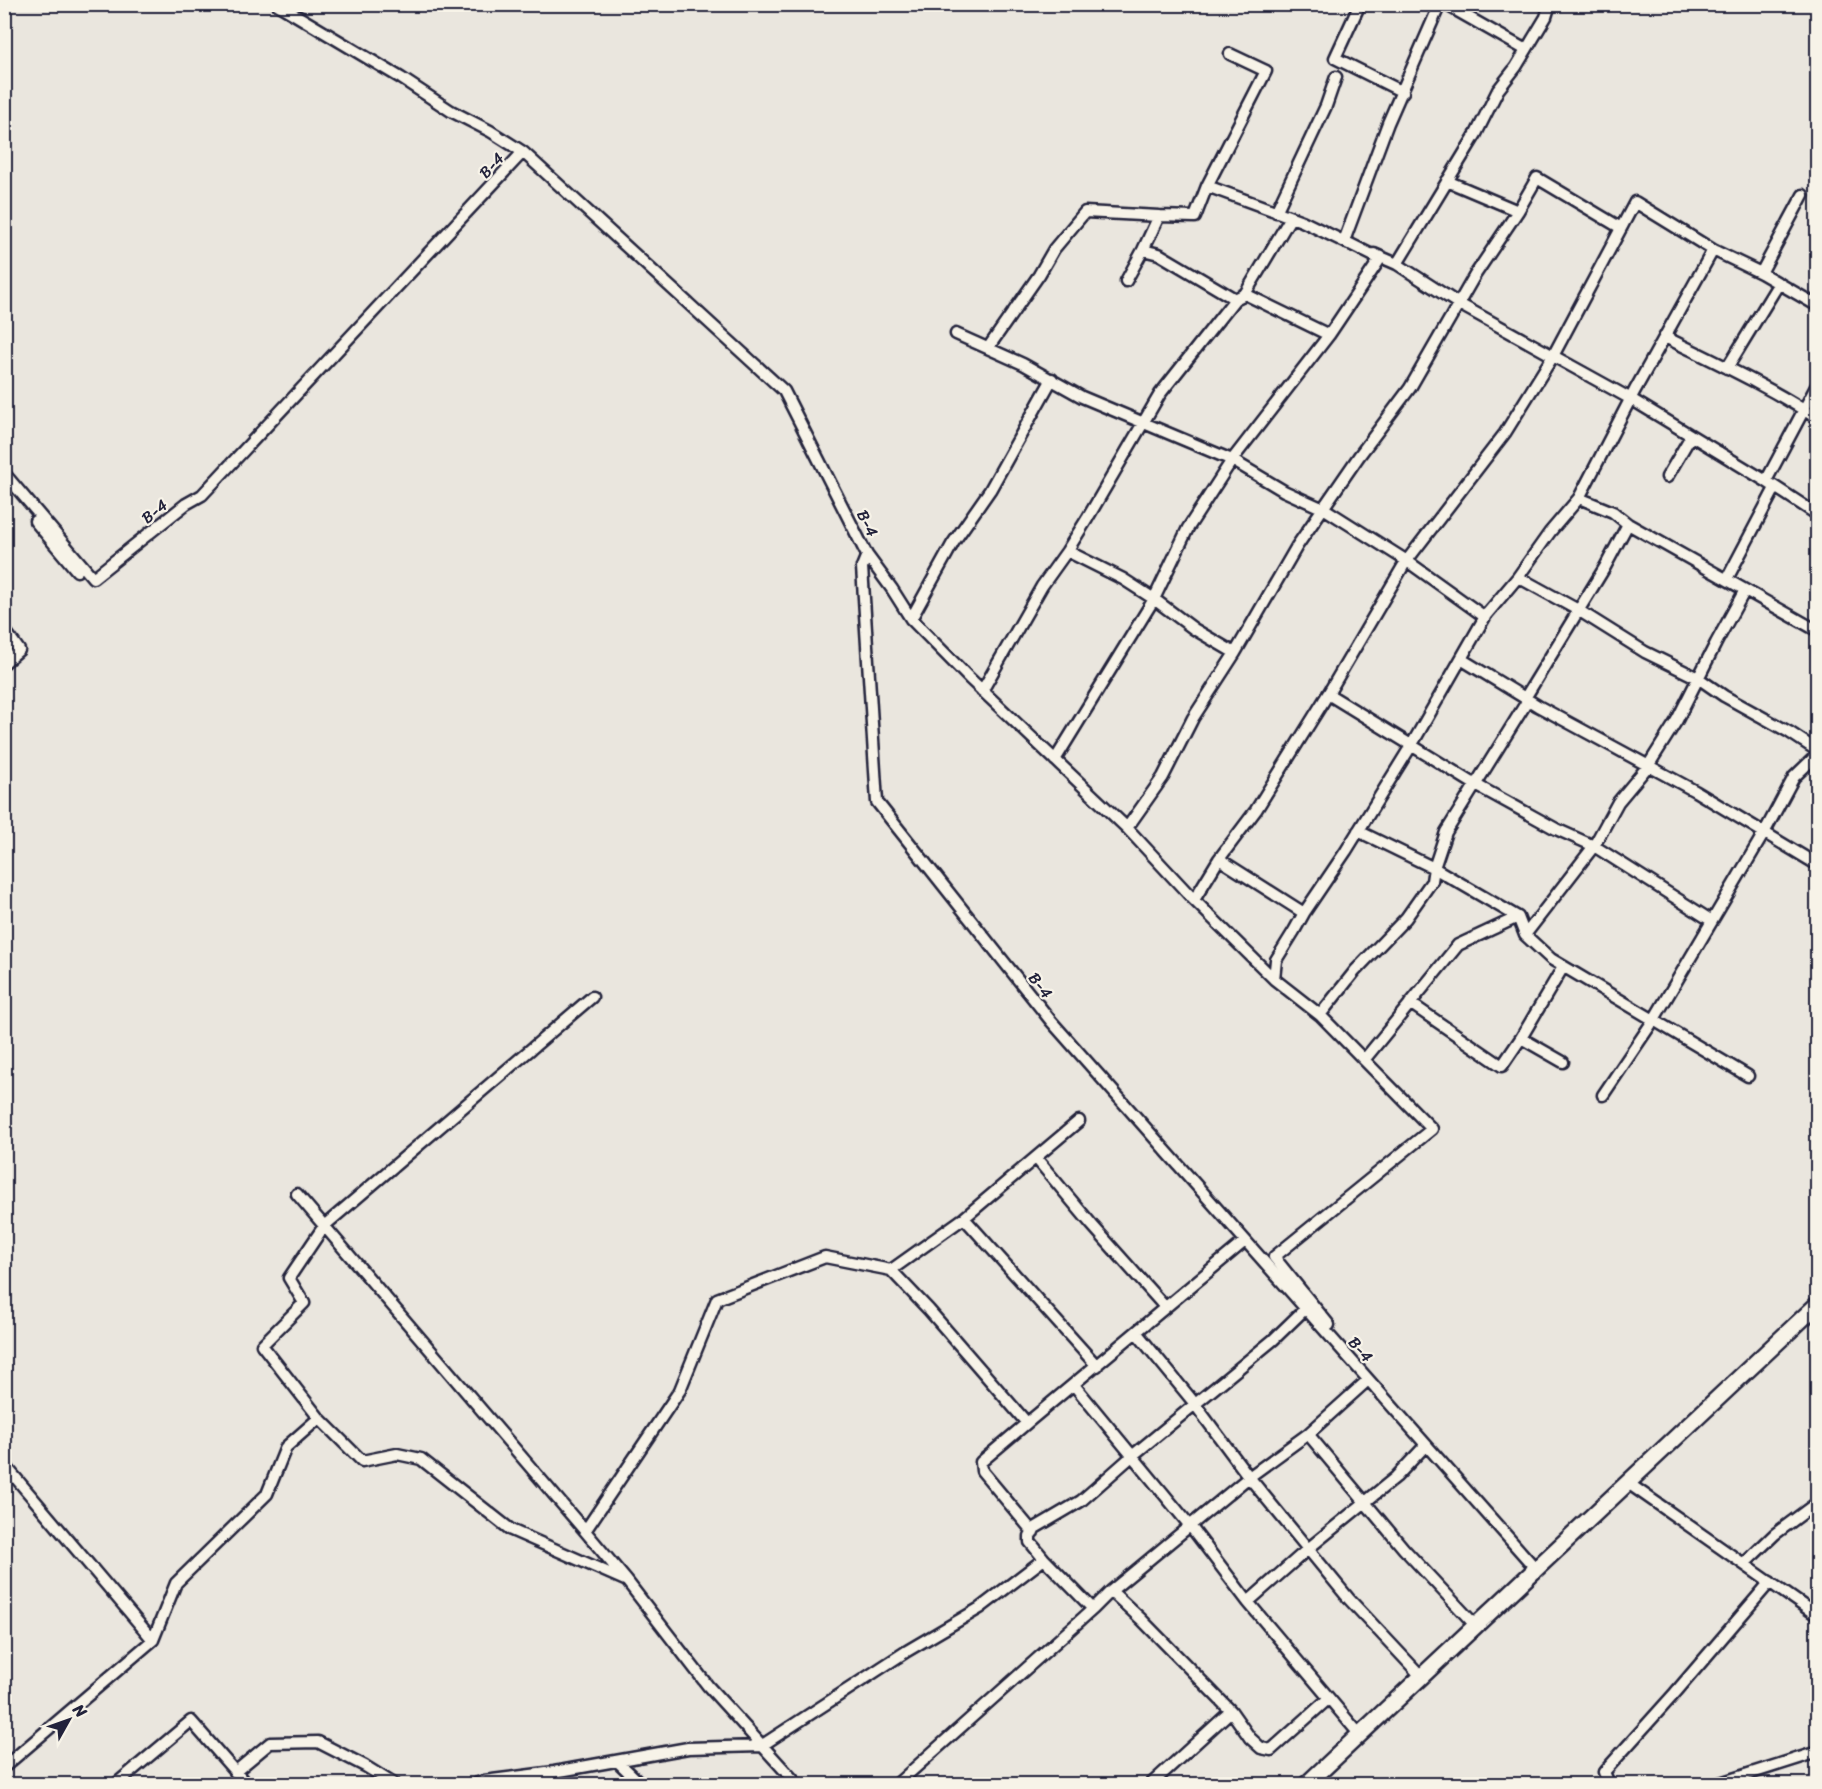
<svg xmlns="http://www.w3.org/2000/svg" width="1822" height="1789" viewBox="0 0 1822 1789" font-family="Sriracha,sans-serif">
<style>
.lines{fill:none;stroke-linecap:round;stroke-linejoin:round}
.minor-casing{stroke:#22223b;stroke-width:15}
.highway-casing{stroke:#22223b;stroke-width:20}
.minor{stroke:#f7f3e8;stroke-width:10}
.highway{stroke:#f7f3e8;stroke-width:15}
.labels{text-anchor:middle;stroke-width:4.5;stroke-linejoin:round;paint-order:stroke}
.street-label{font-size:16px;fill:#22223b;stroke:#f7f3e8}
</style>
<rect width="100%" height="100%" fill="#eae6de"/>
<filter id="ink" filterUnits="userSpaceOnUse"><feTurbulence type="fractalNoise" baseFrequency=".0167" numOctaves="2"/><feDisplacementMap in="SourceGraphic" scale="12" xChannelSelector="R" yChannelSelector="G"/><feConvolveMatrix kernelMatrix="1 2 1 2 8 2 1 2 1" color-interpolation-filters="sRGB"/></filter>
<g filter="url(#ink)">
<g class="lines">
<g class="minor-casing">
<path id="minor" d="M277 4 401 78 451 111 490 131 523 152
M1360 4 1335 58 1403 92
M1445 4 1526 50
M1447 181 1518 211
M1207 186 1302 221 1349 244
M1276 212 1326 106 1336 77
M1143 250 1159 254 1235 299
M1374 254 1397 264 1459 304 1631 399 1766 481 1818 515
M1397 264 1476 134 1498 90 1516 67 1546 17 1550 4
M1761 273 1803 195
M1126 281 1143 250 1159 216 1195 217 1207 186 1266 71 1230 54
M1245 294 1329 335
M956 334 1023 364 1082 397 1232 460 1284 491 1328 511 1407 561 1485 617
M1665 337C1717 363 1770 387 1818 419
M988 348 1039 275 1054 249 1085 212 1159 216
M1727 368 1779 283
M4 473 93 578 186 504 202 495 523 152 784 391 867 555 862 567 877 802 1051 1021 1536 1569
M1667 477 1691 436
M1766 481 1818 383
M1579 498 1613 512 1628 524 1818 631
M35 521 77 571
M1067 551 1123 579 1154 599 1194 629 1235 653
M867 555 892 589 911 619 969 678 1127 828 1194 900 1274 979 1320 1015 1432 1129 1274 1257 1329 1325
M1518 577 1578 610 1645 652 1698 678 1724 696 1789 732 1818 751
M1727 579 1775 488
M911 619 953 543 990 490 1052 379
M4 629 19 650 4 663
M1461 659 1538 706 1695 791 1818 865
M982 691 1042 586 1067 551 1087 519 1160 394 1235 299 1245 294 1291 217
M1328 694 1476 785 1556 829 1594 846 1712 921
M1525 698 1605 567 1628 524
M1055 760 1154 599 1188 528 1232 460 1329 335 1380 259 1344 241 1388 123 1440 4
M1127 828 1163 777 1193 718 1235 653 1297 546 1359 456 1410 388 1475 275 1518 211 1537 178 1621 228
M1358 831 1434 868 1518 917 1525 935 1551 959 1748 1076
M1219 859 1304 913
M1194 900 1219 859 1256 810 1328 694 1405 563 1505 433 1553 356 1635 202 1713 250 1761 273 1818 306
M1525 935 1594 846 1618 802 1648 766 1677 720 1716 643 1745 590
M1274 979 1276 960 1294 931 1304 913 1346 851 1411 746 1486 615 1518 577 1550 532 1579 498 1635 390 1713 250
M1410 1003 1502 1066 1521 1038 1563 967
M1320 1015 1355 971 1406 918 1432 881 1434 868 1446 832 1528 700
M1521 1038 1563 1062
M1364 1060 1458 945 1518 917
M1603 1095 1653 1021 1764 833 1794 777 1818 754
M1036 1158 1092 1225 1165 1307
M297 1194 585 1531 627 1581 708 1686 797 1784
M964 1218 1097 1366
M891 1270 964 1218 1079 1121
M1136 1332 1191 1399 1249 1477 1349 1599 1422 1677
M1074 1385 1191 1527 1248 1602 1360 1735
M319 1418 262 1345 304 1303 289 1278 324 1226 592 997
M1027 1423 981 1462 982 1471 1033 1532
M1308 1434 1404 1549 1476 1626
M4 1464 153 1640
M1628 1483 1818 1616
M585 1531 680 1390 717 1299 825 1257 891 1270 929 1310 1027 1423 1245 1241
M1744 1564 1775 1534 1818 1502
M1111 1591 1141 1619 1231 1711 1250 1738 1261 1748 1271 1750 1328 1699
M1248 1602 1309 1548 1396 1477 1426 1445
M1093 1609 1044 1559 1030 1542V1536L1035 1528 1081 1501 1132 1456 1273 1340 1305 1309
M617 1761 641 1784
M4 1767 153 1640 176 1583 267 1494 286 1447 319 1418 362 1461 397 1454 421 1459 511 1530 627 1581
M235 1772 270 1743 318 1742 365 1766 394 1784
M116 1784 191 1721 246 1784
M475 1784 484 1781 554 1772 688 1748 761 1746 907 1651 980 1608 1044 1559
M897 1784 1093 1609 1111 1591 1249 1477 1308 1434 1368 1380
M1151 1784 1231 1711
M1609 1784 1604 1772 1675 1693 1770 1582
M1717 1784 1818 1752"/>
</g>
<g class="highway-casing">
<path id="highway" d="M1307 1784 1818 1304"/>
</g>
<use href="#minor" class="minor"/>
<use href="#highway" class="highway"/>
</g>
</g>
<g class="labels">
<g class="street-label">
<text transform="translate(491 165) rotate(-47)" y="6">B-4</text>
<text transform="translate(154 511) rotate(-39)" y="6">B-4</text>
<text transform="translate(868 523) rotate(63)" y="6">B-4</text>
<text transform="translate(1041 985) rotate(52)" y="6">B-4</text>
<text transform="translate(1361 1349) rotate(49)" y="6">B-4</text>
</g>
</g>
<rect width="1822" height="1789" fill="none" stroke="#f7f3e8" stroke-width="24"/>
<rect x="12" y="12" width="1798" height="1765" fill="none" stroke="#22223b" stroke-width="2" filter="url(#ink)"/>
<g transform="translate(69 1720) rotate(50)" stroke="#f7f3e8" stroke-width="4.5" paint-order="stroke">
<path d="M0-4.5L10 22L0 15L-10 22Z" fill="#22223b"/>
<text y="-9" font-size="16" font-weight="bold" text-anchor="middle" fill="#22223b">N</text>
</g>
</svg>
